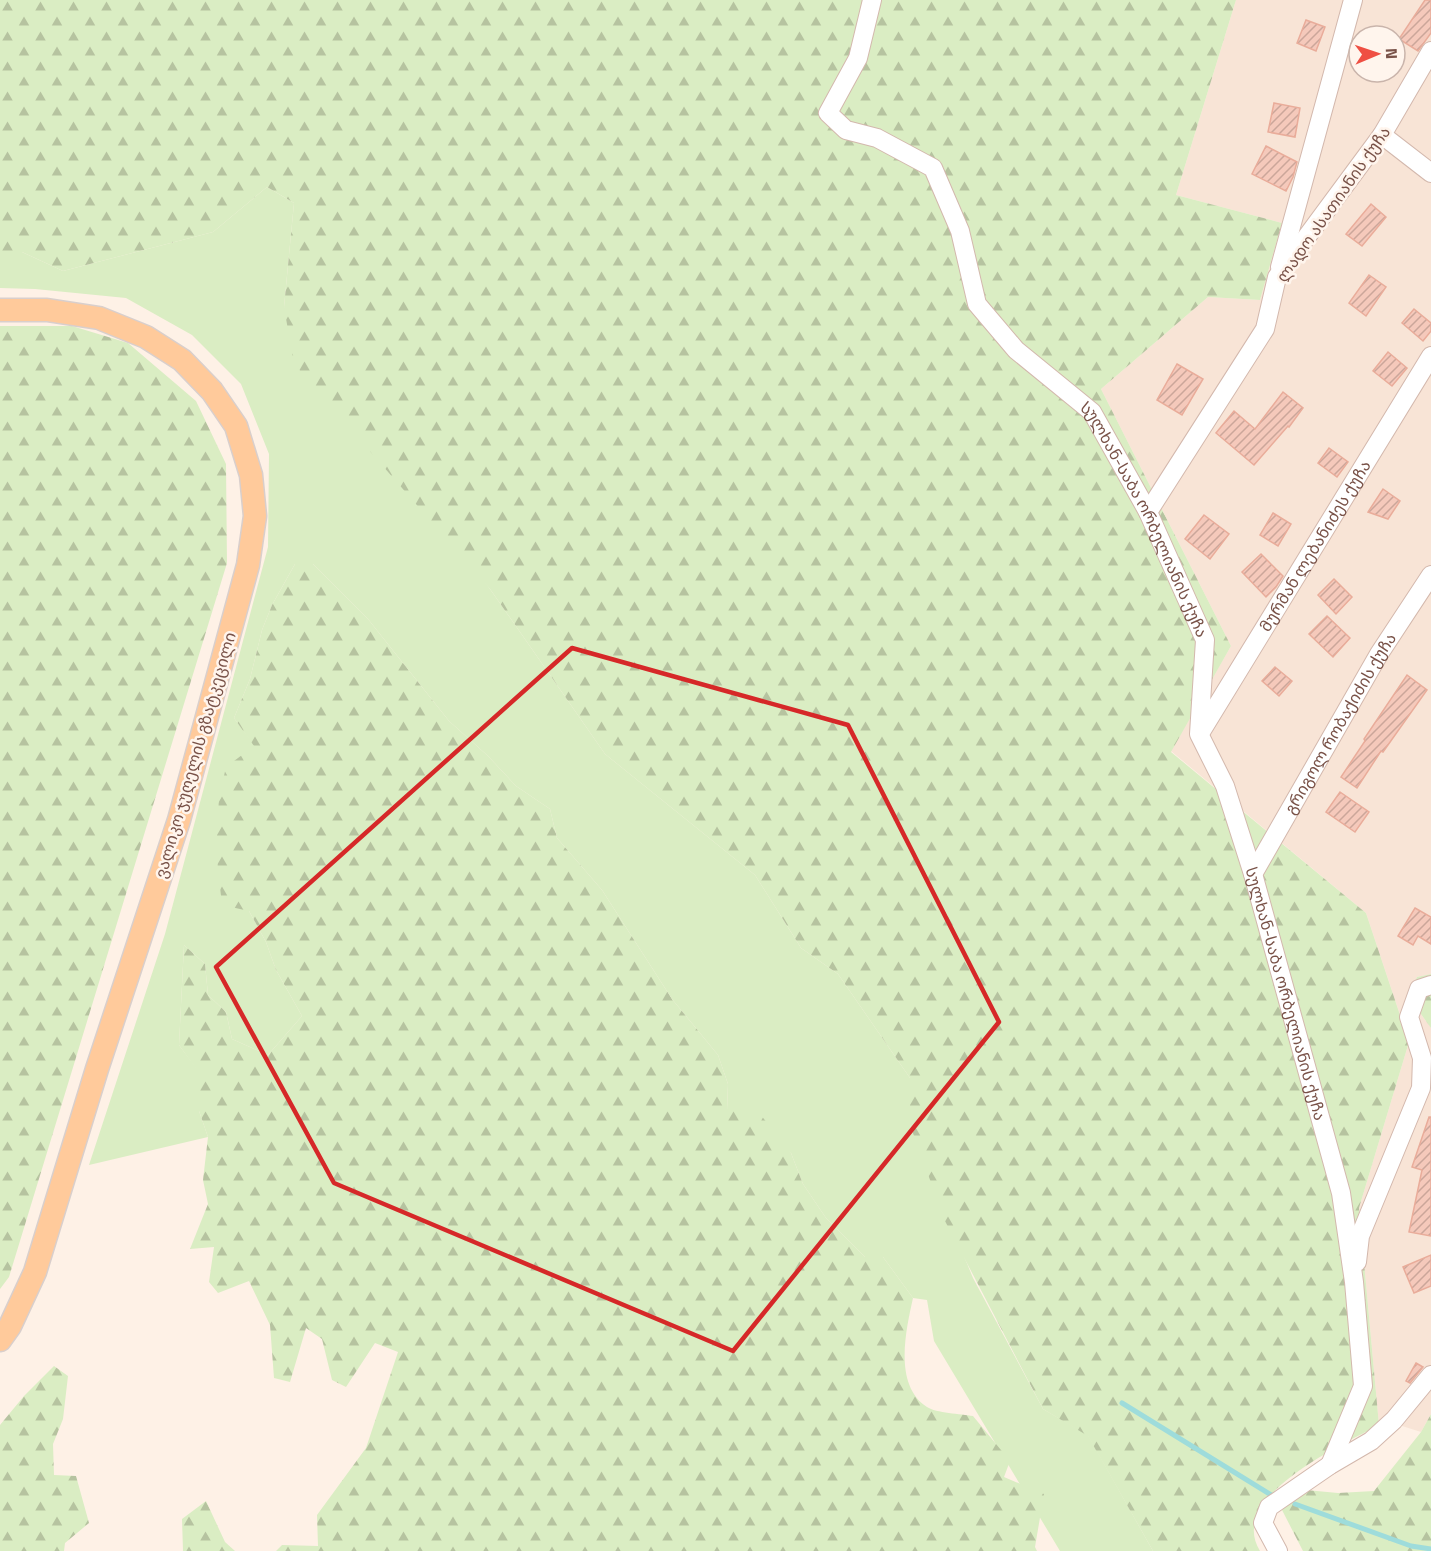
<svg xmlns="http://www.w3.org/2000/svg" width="1431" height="1551" viewBox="0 0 1431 1551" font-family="'Titillium Web','Noto Sans Georgian',sans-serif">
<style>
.residential{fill:#f8e4d6;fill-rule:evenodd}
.green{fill:#daedc3}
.forest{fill:url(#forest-firs)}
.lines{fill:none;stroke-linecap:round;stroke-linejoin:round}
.stream{stroke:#9edcdb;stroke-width:5}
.building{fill:url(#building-hatch);stroke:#e9ac9a;stroke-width:1.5}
.minor-casing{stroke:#d3b8ad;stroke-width:20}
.major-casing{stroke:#d9cfcc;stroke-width:25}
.minor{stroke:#fff;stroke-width:18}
.major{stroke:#ffca9b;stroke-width:22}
.marked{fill:none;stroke:#d62828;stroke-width:4.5;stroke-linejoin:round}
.labels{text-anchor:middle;stroke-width:5;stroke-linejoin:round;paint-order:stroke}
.street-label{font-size:16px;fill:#795248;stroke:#fff5ed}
</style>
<defs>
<pattern id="forest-firs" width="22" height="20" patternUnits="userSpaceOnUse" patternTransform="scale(1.5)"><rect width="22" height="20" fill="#daedc3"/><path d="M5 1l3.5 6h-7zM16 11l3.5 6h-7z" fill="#b6c3a0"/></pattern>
<pattern id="building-hatch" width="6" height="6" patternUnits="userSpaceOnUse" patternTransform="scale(1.5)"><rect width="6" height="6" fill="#f5c9bb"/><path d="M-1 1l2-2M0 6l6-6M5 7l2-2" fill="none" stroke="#cba69a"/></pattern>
</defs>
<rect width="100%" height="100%" fill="#fef1e6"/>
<path class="residential" d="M1236 0H1431V974L1417 977 1408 996 1431 1028V1414L1421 1432 1399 1425H1379L1359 1208 1409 1042 1366 913 1171 751 1231 646 1101 389 1208 297 1260 300 1282 223 1176 195ZM1359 36H1395V72H1359Z"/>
<path class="green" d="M267 187 294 203 284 307 490 589 605 754 755 875 801 948 838 974 910 1078V1125L973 1278 1043 1409 1088 1435 1153 1551H1060L934 1341 927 1300 913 1298 883 1257H865L826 1218 803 1184 791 1153 727 1110 728 1084 718 1055 672 999 602 890 557 838 550 809 516 786 488 756 449 721 368 619 313 564H295L272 605 262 630 250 679 234 718 255 746 249 911 266 942 276 970 302 1016 268 1055 232 1039 226 1012 208 995 205 964 184 945 179 1045 200 1073 199 1111 208 1137 89 1165 165 934 268 547 269 454 241 384 192 335 126 298 35 289 0 288V252H22L63 271 213 232Z"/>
<path class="forest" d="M0 0H1236L1176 195 1282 223 1260 300 1208 297 1101 389 1231 646 1171 752 1366 913 1409 1042 1359 1208 1379 1425C1342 1445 1226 1497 1260 1551H1153L1088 1436 1043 1409 945 1221 910 1125V1078L838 974 801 948 755 875 605 754 490 589 294 364 284 307 294 203 267 187 213 232 63 271 22 252H0Z
M0 326H72L128 343 196 401 226 464 227 563 9 1277 0 1289Z
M295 564H313L368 619 449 721 488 756 516 786 550 809 557 838 602 890 672 999 718 1055 728 1084 727 1110 756 1109 791 1153 803 1184 826 1218 865 1257H883L913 1298C906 1330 893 1385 927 1407 936 1413 961 1414 973 1416L1010 1461 1004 1477 1044 1494 1035 1547 1037 1551H276L282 1545 318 1546 317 1515 366 1448 398 1352 375 1343 346 1387 332 1380 322 1339 306 1328 290 1382 274 1378 270 1325 249 1281 218 1293 209 1282 214 1247 190 1249 208 1204 203 1180 208 1137 199 1111V1073L179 1045 184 945 205 964 208 995 226 1012 232 1039 268 1055 302 1016 276 970 266 942 249 911 222 905 216 850 219 798 226 767 254 746 234 718 250 679 262 630 272 605Z
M1431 974V1028L1408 996 1417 977Z
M54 1366 68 1376 63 1419 53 1444 54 1475 76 1476 89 1523 65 1543 64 1551H0V1425L24 1396Z
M1431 1414V1551H1303L1282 1510 1306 1490 1338 1493 1374 1491 1421 1432Z
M206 1501 225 1542 235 1551H183L182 1519Z"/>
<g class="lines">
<path class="stream" d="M1122 1403 1273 1496
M1295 1504 1411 1546 1431 1549"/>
</g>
<path class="building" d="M1425 0H1431V33L1418 51 1399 39Z
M1306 20 1325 27 1316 51 1297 43Z
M1274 103 1300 108 1295 137 1268 132Z
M1266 146 1297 162 1293 177 1286 191 1252 174Z
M1371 204 1386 217 1362 246 1346 234Z
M1369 275 1386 287 1366 316 1349 303Z
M1414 309 1431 323V331L1423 341 1402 323Z
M1388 352 1407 368 1392 386 1373 371Z
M1177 364 1203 379 1182 415 1157 400Z
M1283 392 1303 408 1289 427 1288 426 1254 465 1216 433 1234 411 1255 429Z
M1329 448 1348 462 1337 477 1318 463Z
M1383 489 1400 501 1388 519 1368 512Z
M1273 513 1291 524 1278 546 1260 535Z
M1204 515 1229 534 1210 559 1185 539Z
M1261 554 1283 576 1276 587 1266 597 1242 572Z
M1334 579 1352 597 1336 614 1318 595Z
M1327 616 1350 638 1333 657 1309 634Z
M1275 667 1292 681 1279 696 1262 681Z
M1407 675 1427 690 1383 752 1381 751 1357 788 1341 777 1365 741 1364 739Z
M1340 792 1369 812 1355 832 1326 812Z
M1415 908 1431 917V944L1418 936 1413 945 1398 936Z
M1429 1117H1431V1236L1409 1232 1422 1170 1412 1167Z
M1431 1255V1286L1414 1293 1403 1267Z
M1416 1363 1423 1367 1410 1383 1406 1381Z"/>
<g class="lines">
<g class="minor-casing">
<g id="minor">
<path id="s1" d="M872 0 858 58 828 113 846 130 877 138 933 168 960 231 977 304 1016 350 1092 412 1148 512 1205 640 1199 734 1225 786 1253 874 1341 1193 1354 1282 1363 1386 1330 1465"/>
<path d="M1382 135 1431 173"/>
<path d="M1280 267 1353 0"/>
<path d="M1148 512 1265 329 1277 277 1382 135 1431 51"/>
<path id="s2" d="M1202 730 1431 356"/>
<path id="s3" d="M1253 874 1379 654 1431 575"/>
<path d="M1357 1262 1360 1236 1421 1088 1422 1058 1409 1017 1419 989 1431 985"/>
<path d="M1278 1551 1263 1523 1269 1507 1330 1465 1371 1441 1394 1420 1431 1375"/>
</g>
</g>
<g class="major-casing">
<path id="major" d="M0 310H47L99 318 146 337 182 360 212 391 236 426 251 475 255 516 248 565 179 820 97 1069 35 1272 10 1326 0 1340"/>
</g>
<use href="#minor" class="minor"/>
<use href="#major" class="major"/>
</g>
<path class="marked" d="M572 648 848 725 999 1022 733 1351 334 1183 216 967Z"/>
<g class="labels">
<g class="street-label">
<text transform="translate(1333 204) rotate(-55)" y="6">ლადო ასათიანის ქუჩა</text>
<text dy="6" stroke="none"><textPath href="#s1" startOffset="664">სულხან-საბა ორბელიანის ქუჩა</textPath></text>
<text dy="6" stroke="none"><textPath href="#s2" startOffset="216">მურმან ლებანიძეს ქუჩა</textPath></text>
<text dy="6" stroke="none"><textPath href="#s3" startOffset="174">გრიგოლ რობაქიძის ქუჩა</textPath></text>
<text transform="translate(195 755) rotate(-74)" y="6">ვალიკო ჯუღელის გზატკეცილი</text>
<text dy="6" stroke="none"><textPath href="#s1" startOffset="1168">სულხან-საბა ორბელიანის ქუჩა</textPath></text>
</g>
</g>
<g transform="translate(1377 54) rotate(88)"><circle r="28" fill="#fff5ed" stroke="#c9b4ab" stroke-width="1.5"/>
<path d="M0-4.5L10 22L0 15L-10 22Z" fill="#ef4f43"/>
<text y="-9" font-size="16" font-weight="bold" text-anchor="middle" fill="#795248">N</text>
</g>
</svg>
